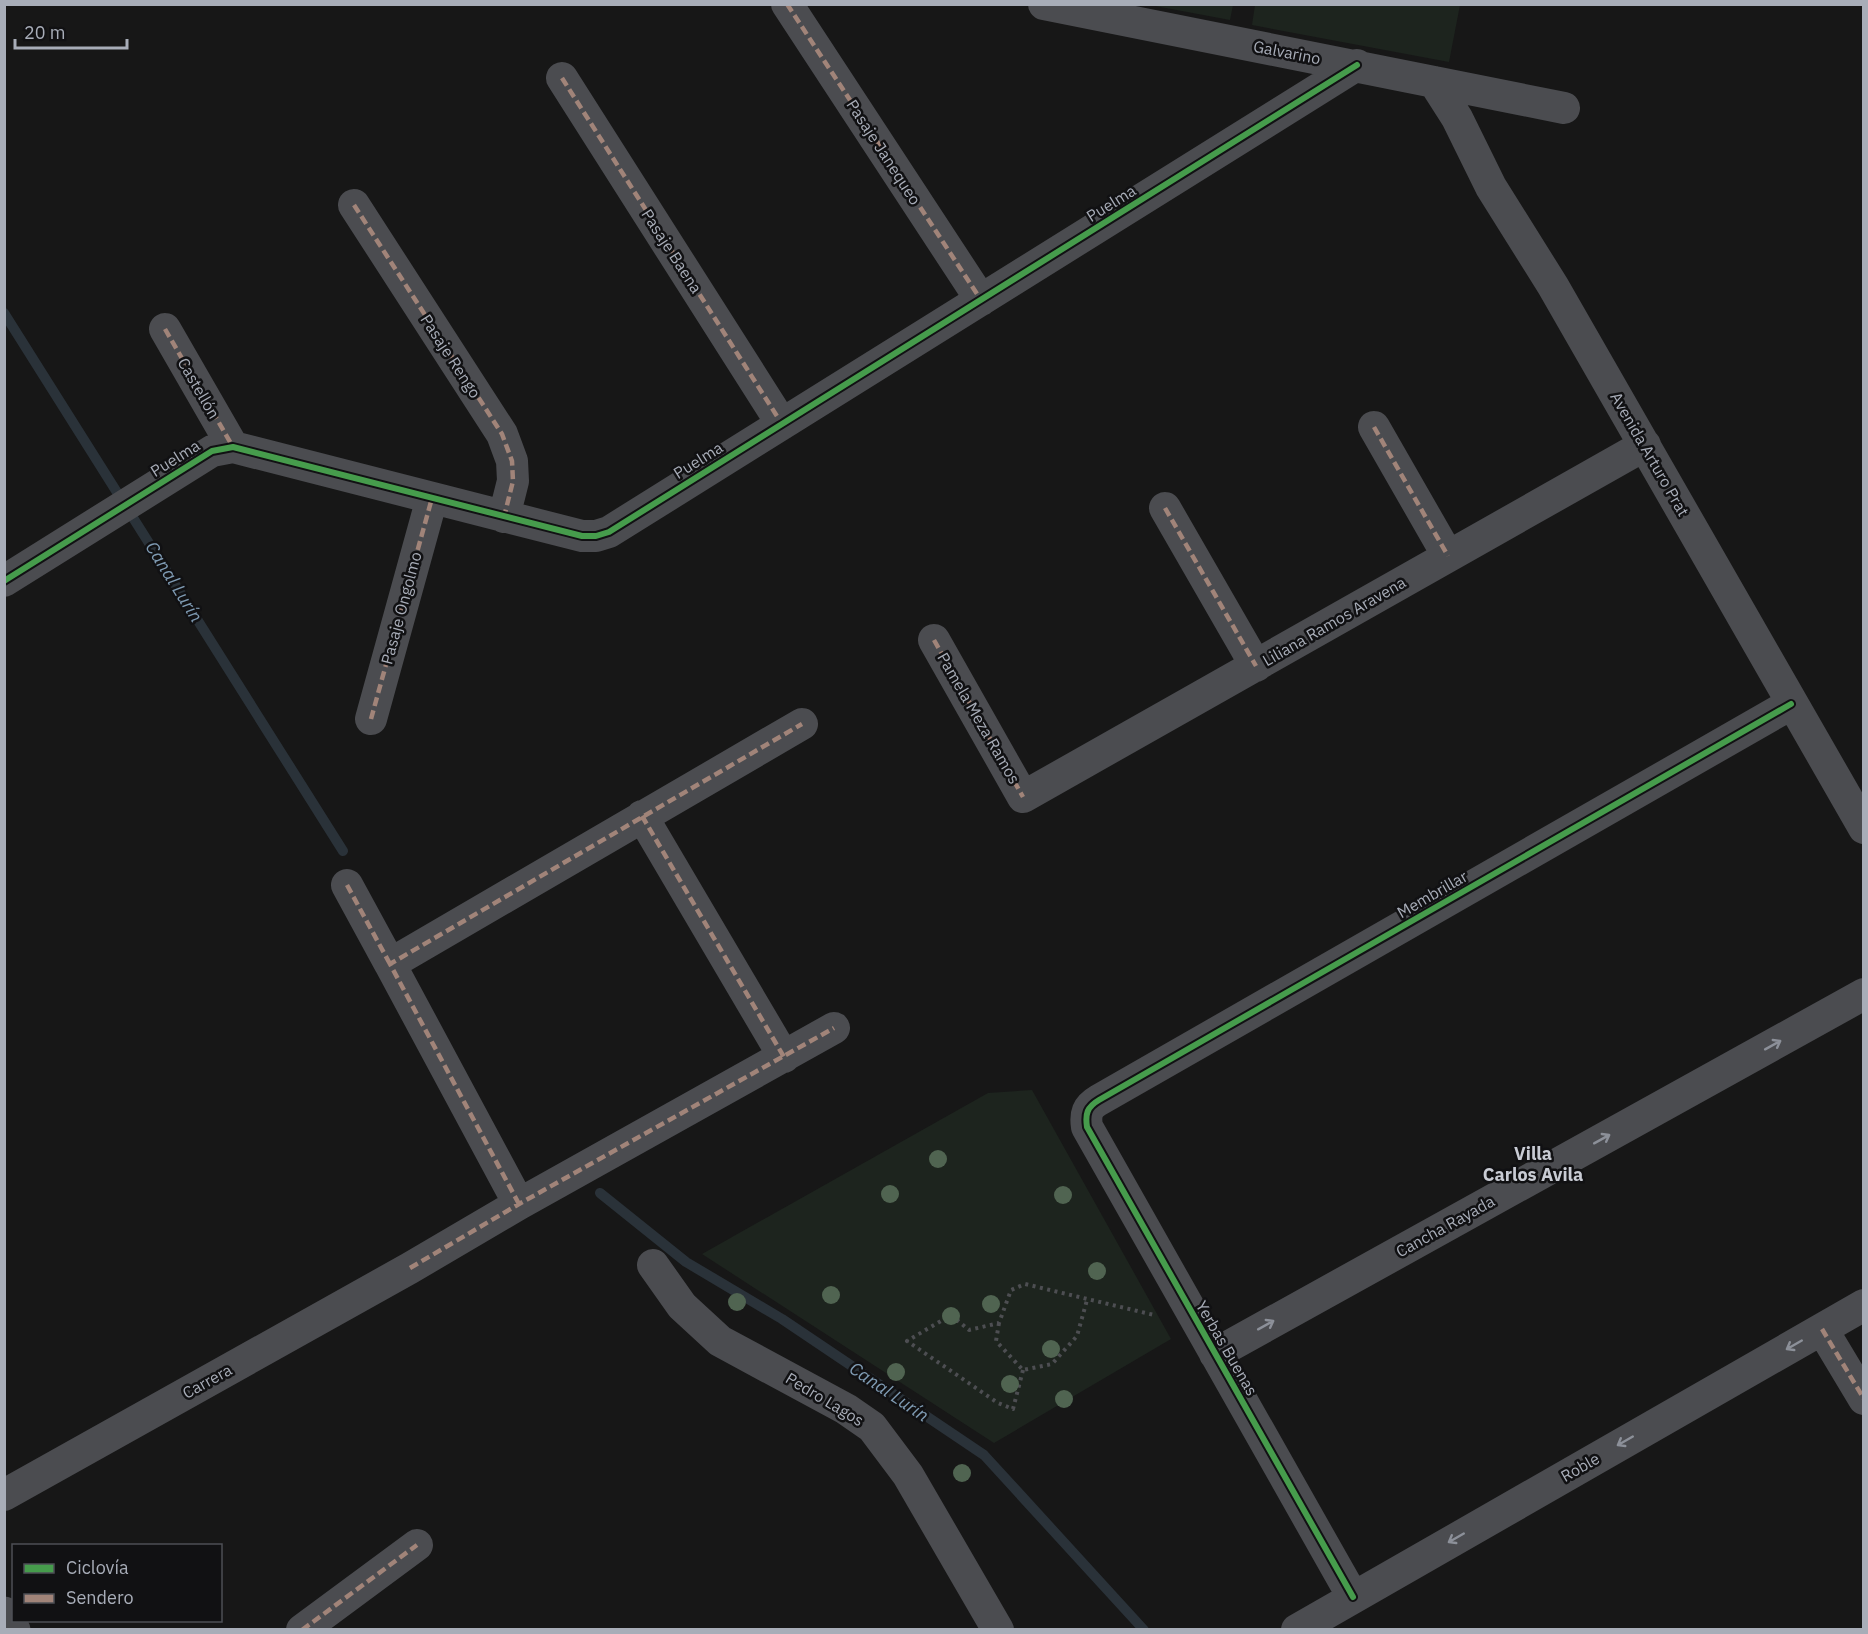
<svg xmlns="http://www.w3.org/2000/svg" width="1868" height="1634" viewBox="0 0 1868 1634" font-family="'IBM Plex Sans',sans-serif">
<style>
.green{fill:#1d241e}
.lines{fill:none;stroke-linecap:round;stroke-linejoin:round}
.stream{stroke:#2a3239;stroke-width:10}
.path{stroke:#4d4e52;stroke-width:4;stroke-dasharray:3 4.5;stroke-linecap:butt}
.minor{stroke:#4b4c50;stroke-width:32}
.tertiary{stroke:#4b4c50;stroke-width:33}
.quiet{stroke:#a18479;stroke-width:4.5;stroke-dasharray:9 4.5;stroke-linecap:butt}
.cycleway-casing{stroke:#111113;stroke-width:10}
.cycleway{stroke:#469c4c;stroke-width:6}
.tree{fill:#506451}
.oneway{stroke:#8c9099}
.labels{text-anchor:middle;stroke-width:5;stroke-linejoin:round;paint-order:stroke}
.street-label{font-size:16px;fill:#a8adb8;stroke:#111113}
.water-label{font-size:18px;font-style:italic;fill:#7f9bb3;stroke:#111113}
.neighbourhood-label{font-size:18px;font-weight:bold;fill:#c9ccd4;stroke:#111113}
</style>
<rect width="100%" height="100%" fill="#171717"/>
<path class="green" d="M1150 5 1233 4V5L1230 20Z
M1255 5V4L1460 5 1449 62 1252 25Z
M1032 1090 1171 1339 994 1443 702 1254 988 1093Z"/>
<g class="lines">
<path class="stream" d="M4 313 343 851
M600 1193 686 1262 782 1319 984 1455 1144 1630"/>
<path class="path" d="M999 1323 996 1341 1023 1370 1052 1364 1077 1336 1087 1300
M1023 1370 1013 1409 998 1403 907 1341 951 1315 969 1330 999 1323 1011 1290 1025 1284 1154 1315"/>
<path class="minor" d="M787 4 981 300
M1044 4 1564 108
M562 78 782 424
M1434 82 1457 118 1491 187 1553 286 1864 828
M354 205 502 434 512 461 513 481 504 517
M165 329 233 447
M1374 427 1448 556
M1165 508 1256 666
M4 581 212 451 233 447 582 536H596L609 532 1357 65
M934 640 1023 797 1645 445
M371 719 432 498
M642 816 784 1057
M347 885 390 964
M519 1204 390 964 802 724
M653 1265 682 1306 720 1341 846 1409 872 1427 908 1475 998 1630
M1822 1329 1864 1399
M1215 1354 1864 994
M4 1495 410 1268 519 1204 834 1028
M1353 1597 1087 1127C1085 1114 1087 1107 1099 1100L1791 704
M302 1630 417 1545
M1297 1630 1864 1305"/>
<path class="tertiary" d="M4 1613 14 1630"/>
<path class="quiet" d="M787 4 981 300
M562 78 782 424
M354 205 502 434 512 461 513 481 504 517
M165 329 233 447
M1374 427 1448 556
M1165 508 1256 666
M934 640 1023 797
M371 719 432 498
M642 816 784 1057
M347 885 390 964
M519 1204 390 964 802 724
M410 1268 519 1204 834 1028
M1822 1329 1864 1399
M302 1630 417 1545"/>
<g class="cycleway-casing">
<path id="cycleway" d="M4 581 212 451 233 447 582 536H596L609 532 1357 65
M1353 1597 1087 1127C1085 1114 1087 1107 1099 1100L1791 704"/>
</g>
<use href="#cycleway" class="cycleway"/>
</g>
<g class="tree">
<circle cx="938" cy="1159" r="9"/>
<circle cx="890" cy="1194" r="9"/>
<circle cx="1063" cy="1195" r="9"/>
<circle cx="1097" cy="1271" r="9"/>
<circle cx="831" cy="1295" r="9"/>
<circle cx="737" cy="1302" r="9"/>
<circle cx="991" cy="1304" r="9"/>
<circle cx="951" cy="1316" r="9"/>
<circle cx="1051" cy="1349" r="9"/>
<circle cx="896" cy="1372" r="9"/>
<circle cx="1010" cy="1384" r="9"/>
<circle cx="1064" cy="1399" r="9"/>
<circle cx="962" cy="1473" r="9"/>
</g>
<defs><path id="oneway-shaft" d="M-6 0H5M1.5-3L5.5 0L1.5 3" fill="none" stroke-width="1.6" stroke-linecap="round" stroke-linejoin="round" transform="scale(1.5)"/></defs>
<g class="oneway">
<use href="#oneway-shaft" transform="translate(1773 1045) rotate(-29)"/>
<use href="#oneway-shaft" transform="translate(1602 1139) rotate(-29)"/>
<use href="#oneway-shaft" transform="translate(1266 1325) rotate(-29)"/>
<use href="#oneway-shaft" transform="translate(1794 1345) rotate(150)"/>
<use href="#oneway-shaft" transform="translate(1625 1441) rotate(150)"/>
<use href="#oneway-shaft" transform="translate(1456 1538) rotate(150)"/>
</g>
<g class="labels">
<g class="street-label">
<text transform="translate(1287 52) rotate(11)" y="6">Galvarino</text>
<text transform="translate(884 152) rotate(57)" y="6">Pasaje Janequeo</text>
<text transform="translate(1111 203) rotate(-32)" y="6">Puelma</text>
<text transform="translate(672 251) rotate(57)" y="6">Pasaje Baena</text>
<text transform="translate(451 356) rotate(57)" y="6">Pasaje Rengo</text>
<text transform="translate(199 388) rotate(60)" y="6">Castellón</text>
<text transform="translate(1650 454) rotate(60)" y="6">Avenida Arturo Prat</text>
<text transform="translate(175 458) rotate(-32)" y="6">Puelma</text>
<text transform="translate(698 460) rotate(-32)" y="6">Puelma</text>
<text transform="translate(401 608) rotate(-75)" y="6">Pasaje Ongolmo</text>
<text transform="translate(1334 621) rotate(-30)" y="6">Liliana Ramos Aravena</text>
<text transform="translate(979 718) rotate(60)" y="6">Pamela Meza Ramos</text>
<text transform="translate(1432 894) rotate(-30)" y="6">Membrillar</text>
<text transform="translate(1445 1226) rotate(-29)" y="6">Cancha Rayada</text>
<text transform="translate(1227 1348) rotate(60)" y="6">Yerbas Buenas</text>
<text transform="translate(207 1381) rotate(-29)" y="6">Carrera</text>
<text transform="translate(825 1399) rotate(31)" y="6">Pedro Lagos</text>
<text transform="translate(1580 1467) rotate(-30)" y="6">Roble</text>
</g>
<g class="water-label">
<text transform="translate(174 582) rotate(58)" y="6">Canal Lurín</text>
<text transform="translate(889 1392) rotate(34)" y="6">Canal Lurín</text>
</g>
<g class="neighbourhood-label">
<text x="1533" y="1160">Villa<tspan x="1533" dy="21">Carlos Avila</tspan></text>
</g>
</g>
<rect width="1868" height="1634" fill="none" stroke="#a8adb8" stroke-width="12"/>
<rect x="12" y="1544" width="210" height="78" fill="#111113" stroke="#4d4f55" stroke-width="1.5"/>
<rect x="24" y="1564" width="30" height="9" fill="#469c4c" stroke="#4d4f55" stroke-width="1.5"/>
<text x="66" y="1574" font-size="18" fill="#a8adb8">Ciclovía</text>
<rect x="24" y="1594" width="30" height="9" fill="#a18479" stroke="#4d4f55" stroke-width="1.5"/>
<text x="66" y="1604" font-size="18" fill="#a8adb8">Sendero</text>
<path d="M15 39v9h112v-9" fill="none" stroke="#a8adb8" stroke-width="3"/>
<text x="24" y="39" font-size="18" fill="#a8adb8" stroke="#111113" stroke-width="4.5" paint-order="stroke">20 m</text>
</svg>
